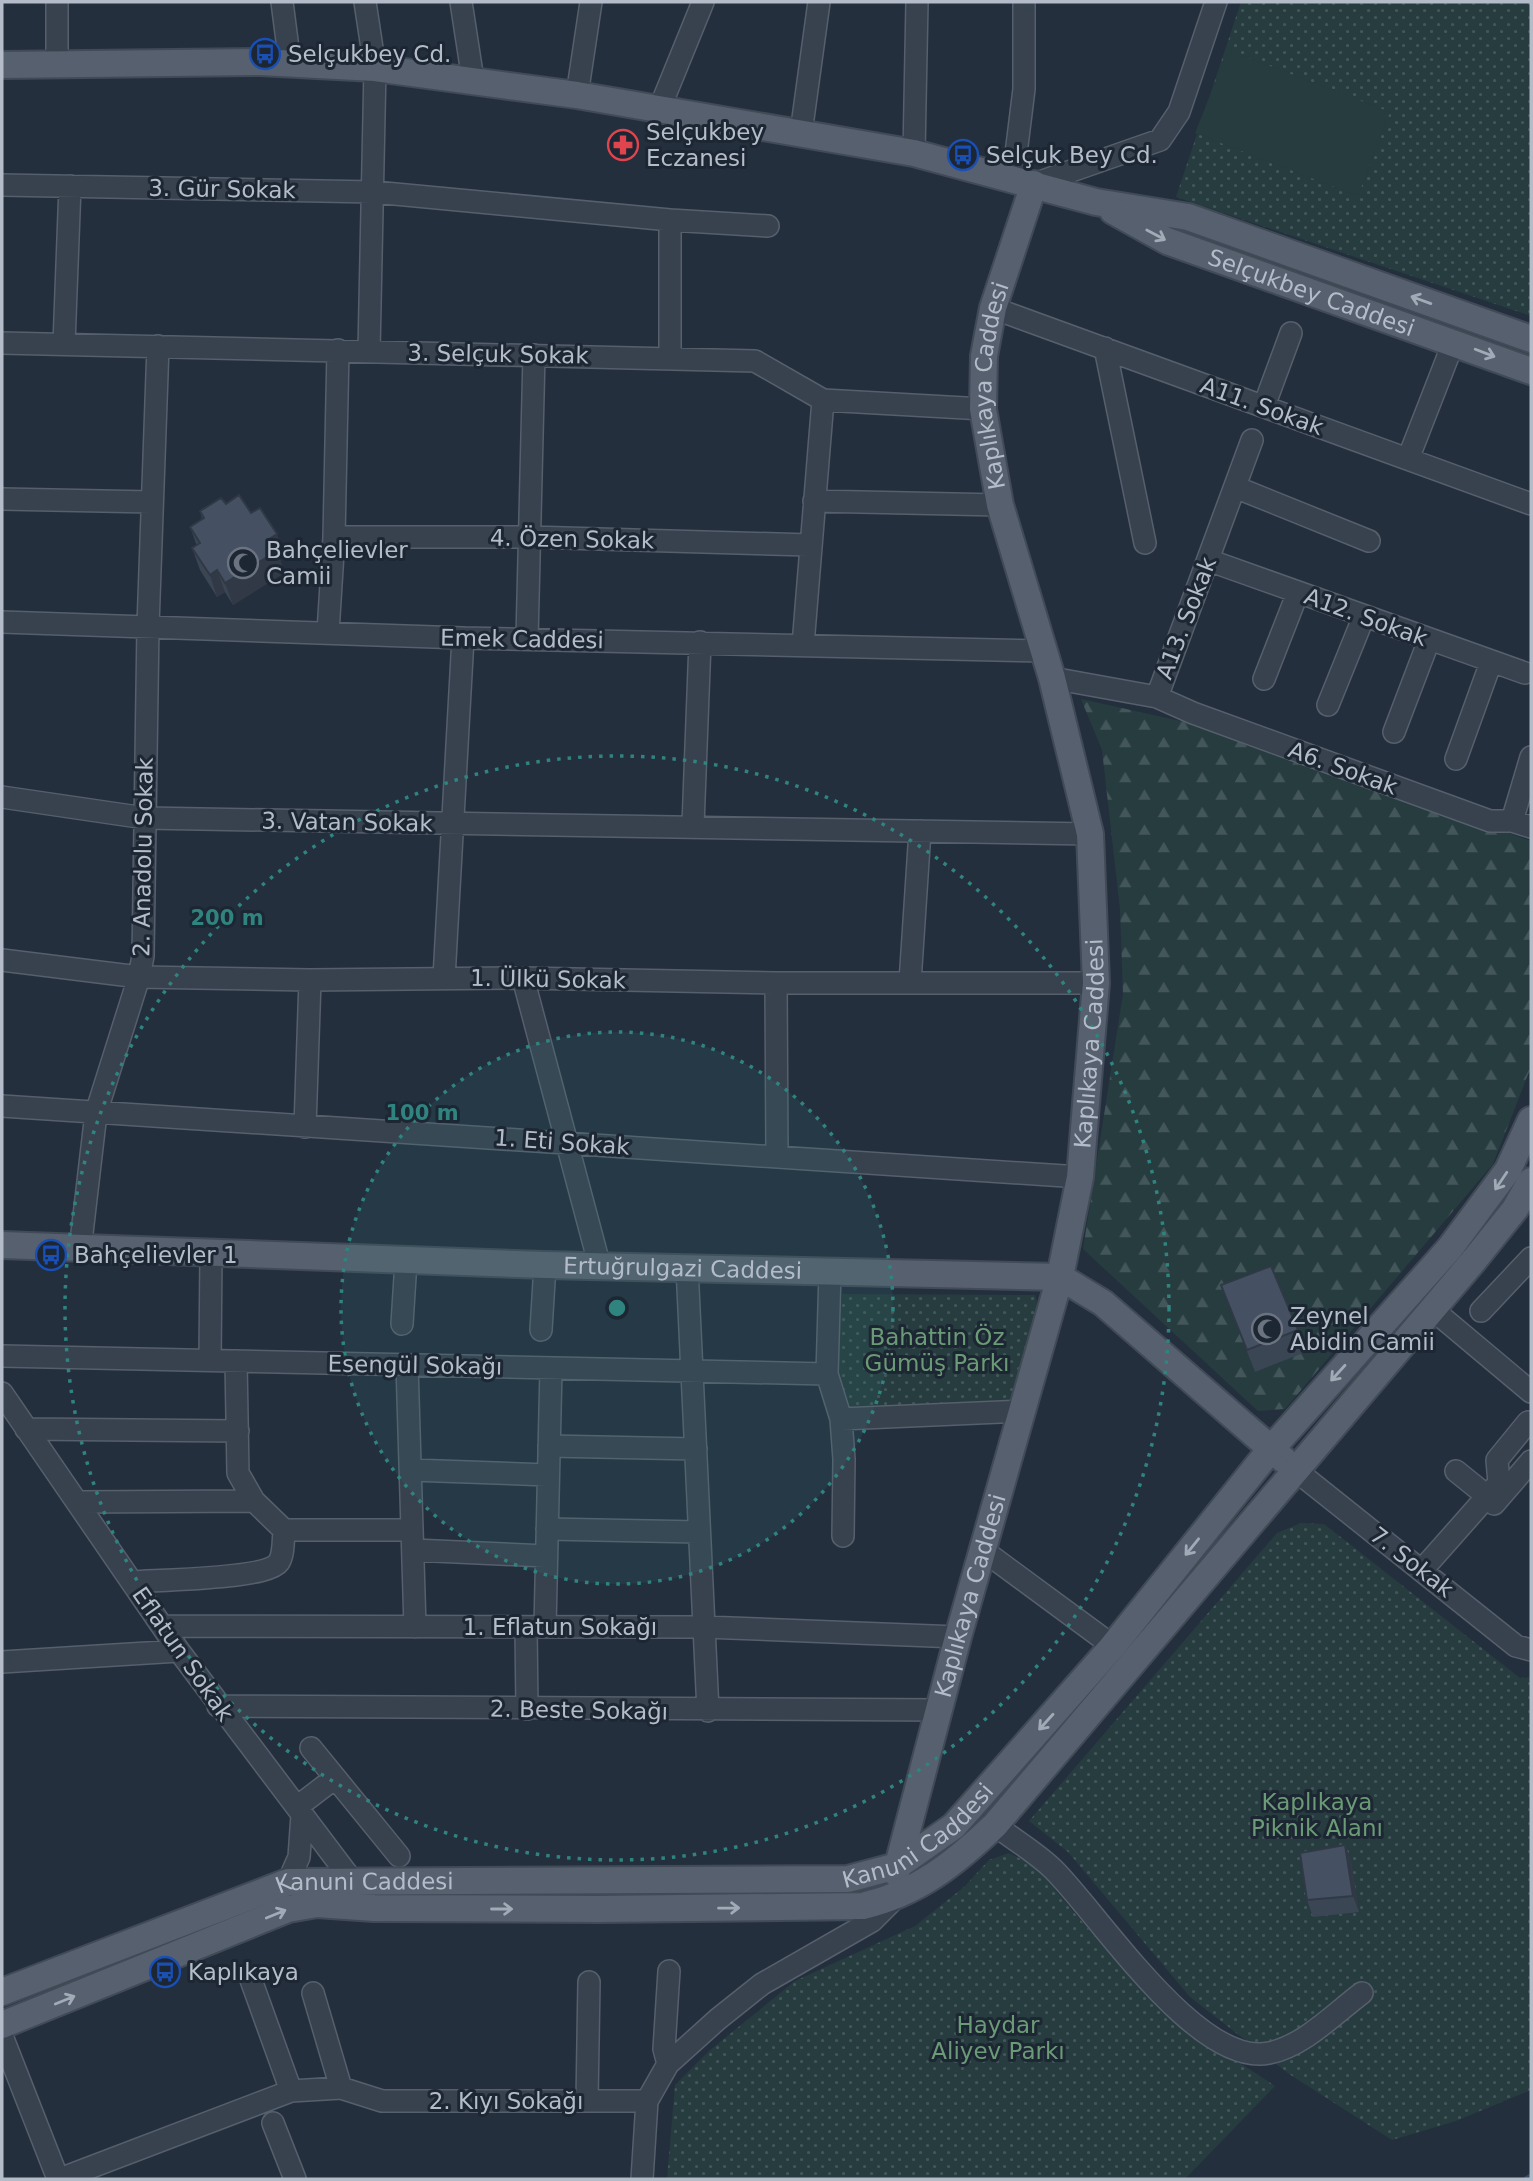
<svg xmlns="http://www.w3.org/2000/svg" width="1533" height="2181" viewBox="0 0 1533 2181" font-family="'DejaVu Sans',sans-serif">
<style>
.forest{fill:url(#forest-firs)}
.park{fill:url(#park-dots)}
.pitch{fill:#263c3f}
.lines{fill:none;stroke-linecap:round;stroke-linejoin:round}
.stream{stroke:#394c67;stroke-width:5}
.minor-casing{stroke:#565f6c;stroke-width:24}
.major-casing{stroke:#414a57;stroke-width:30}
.minor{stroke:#38414e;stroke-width:21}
.major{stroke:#56606e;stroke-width:26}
.wall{fill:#3b4654}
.shaded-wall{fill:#303945}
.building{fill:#455162;stroke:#303945;stroke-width:2}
.oneway{stroke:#a1aab7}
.ring{fill:none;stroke:#308480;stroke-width:3.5;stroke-dasharray:3.5 7}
.labels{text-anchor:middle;stroke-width:6;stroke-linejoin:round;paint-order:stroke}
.poi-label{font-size:23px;fill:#b4bcc9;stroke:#1d2633;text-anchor:start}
.street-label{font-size:23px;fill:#b4bcc9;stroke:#1d2633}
.park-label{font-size:23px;fill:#6b9a76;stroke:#1d2633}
.centre{fill:#308480;stroke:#1d2633;stroke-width:3.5}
.ring-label{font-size:21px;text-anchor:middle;font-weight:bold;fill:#308480;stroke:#1d2633;stroke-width:6;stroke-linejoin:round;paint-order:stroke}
</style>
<defs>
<pattern id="forest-firs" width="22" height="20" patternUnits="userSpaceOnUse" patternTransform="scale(1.75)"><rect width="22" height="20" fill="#263c3f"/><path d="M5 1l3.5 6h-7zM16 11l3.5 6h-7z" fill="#435659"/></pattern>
<pattern id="park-dots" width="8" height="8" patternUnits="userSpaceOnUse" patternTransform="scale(1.75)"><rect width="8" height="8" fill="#263c3f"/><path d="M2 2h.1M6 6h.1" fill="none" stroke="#435659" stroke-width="1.8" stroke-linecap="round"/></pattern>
</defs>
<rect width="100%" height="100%" fill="#242f3e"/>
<path class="forest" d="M1081 699 1212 728 1531 841V1067L1493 1164 1285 1409 1258 1411 1083 1249 1123 994 1120 909 1102 750Z"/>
<path class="park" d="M1241 2H1531V316L1176 197Z
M842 1294 1035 1295 1038 1305 1008 1406 850 1407 836 1365Z
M1301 1523 1324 1524 1520 1678 1531 1677V2090L1456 2121 1392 2140 1289 2074 1190 1997 1068 1852 1029 1821 1277 1533Z
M1009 1853 1046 1871 1056 1891 1090 1931 1170 2017 1275 2086 1185 2179H667L675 2085 709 2051 795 1981 915 1926 964 1887 989 1860Z"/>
<path class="pitch" d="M1228 50 1390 112 1358 196 1195 133Z"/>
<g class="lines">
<path class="stream" d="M1526 2179 1531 2176"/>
<g class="minor-casing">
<path id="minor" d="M282 2 290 64
M365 2 375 68 369 351
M461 2 473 80
M57 64V2
M577 95 591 2
M659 110 703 2
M801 133 819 2
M914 153 917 2
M1013 178 1024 89V2
M1034 184 1160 140 1179 112 1216 2
M2 185 374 192 670 220V358
M670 220 768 226
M993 308 1531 504
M2 343 755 361 823 400 983 409
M64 344 70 186
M1105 348 1145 543
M1264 406 1291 333
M1408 459 1454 341
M1235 487 1369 541
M2 499 152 502
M814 501 1000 505
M334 537H530L810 545
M1208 560 1525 673
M2 622 463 638 1043 651
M328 632 334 537 338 350
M527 639 534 355
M803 645 823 400
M1052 678 1157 697 1252 440
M1264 679 1298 592
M1157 697 1193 713 1490 821H1512L1531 827
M1328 705 1364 616
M1394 732 1429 640
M1456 759 1491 662
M2 797 145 818 1090 834
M1512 821 1531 757
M693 825 700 642
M2 960 139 977 310 980 523 978 776 983H1096
M444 978 463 638
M523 978 600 1267
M910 982 920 831
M776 983 777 1156
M2 1106 1080 1177
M305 1127 310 980
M80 1250 96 1113 139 977 143 956 148 626 158 346
M687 1267 708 1711
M830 1272 827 1374 841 1419 844 1459 843 1536
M1432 1309 1531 1392
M1481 1311 1531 1258
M402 1324 406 1261
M541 1330 545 1265
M2 1356 827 1374
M210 1360 211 1255
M236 1361 238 1473 254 1501 284 1530H412
M407 1365 415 1627
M2 1393 179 1651 360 1891
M841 1419 1023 1411
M26 1429 238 1431
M549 1446 696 1449
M1294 1469 1516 1646 1531 1650
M411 1470 548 1475
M1456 1471 1487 1496
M78 1502 254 1501
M1494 1504 1531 1461
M547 1529 699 1532
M413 1550 546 1556
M984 1551 1113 1646
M1422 1570 1499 1483 1497 1460 1528 1422
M133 1582C158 1580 267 1579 279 1562 284 1554 283 1539 284 1530
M162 1626 704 1627 958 1637
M526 1627 527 1709
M545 1627 551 1368
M2 1662 179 1651
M218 1706 940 1710
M311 1748 399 1856
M297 1807 335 1778
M995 1825C1014 1840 1037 1853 1054 1870 1100 1916 1198 2068 1269 2053 1304 2046 1335 2013 1362 1993
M288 1882 299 1857 302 1815
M251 1980 291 2091
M313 1993 341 2088
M2 2036 58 2179
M668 2064 664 2049 669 1971
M587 2101 589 1982
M273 2123 295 2179
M60 2179 291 2091 341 2088 382 2101H647L668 2064 718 2019 762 1984 872 1921 894 1899
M642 2179 647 2101"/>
</g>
<g class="major-casing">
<g id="major">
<path d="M2 65 260 62 375 68 577 95 914 153 1096 202 1188 217 1531 339"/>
<path id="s1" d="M1113 211 1167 241 1531 371"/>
<path id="s2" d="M2 1245 545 1265 1060 1277 1103 1303 1284 1460"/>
<path id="s3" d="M896 1873 958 1637 1060 1277 1080 1177 1096 983 1090 834 1052 678 1000 505 983 409 984 356 993 308 1034 184"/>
<path id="s4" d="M2 1992 288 1882 848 1879 897 1866 954 1826 1113 1646 1271 1449 1450 1248 1508 1170 1531 1120"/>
<path d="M2 2025 288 1909 317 1904 374 1908 599 1909 863 1906C918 1893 955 1863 995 1825L1475 1259 1515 1209 1531 1181"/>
</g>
</g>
<use href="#minor" class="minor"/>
<use href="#major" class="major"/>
</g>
<path class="wall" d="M226 504 251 513 285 556 280 559 284 573 233 605 225 592 217 597 200 570 192 548 197 546 190 527 202 519 200 511Z
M1221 1285 1298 1330 1306 1352 1255 1372Z
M1345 1845 1351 1861 1359 1912 1313 1917 1307 1900Z"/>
<path class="shaded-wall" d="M277 534 285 556 280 559 284 573 233 605 225 583 269 539Z
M217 570 225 592 217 597 210 575Z
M1345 1845 1351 1861 1359 1912 1353 1896Z"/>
<path class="building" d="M239 495 251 513 260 508 277 534 269 539 277 551 225 583 217 570 210 575 192 548 200 543 190 527 204 518 200 511 221 498 226 504Z
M1271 1266 1298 1330 1247 1350 1221 1285Z
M1345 1845 1353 1896 1307 1900 1300 1853Z"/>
<defs><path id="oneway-shaft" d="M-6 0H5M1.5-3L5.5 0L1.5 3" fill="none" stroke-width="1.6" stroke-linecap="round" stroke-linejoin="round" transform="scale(1.75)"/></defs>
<g class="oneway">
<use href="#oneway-shaft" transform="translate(1156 235) rotate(28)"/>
<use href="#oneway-shaft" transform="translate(1421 300) rotate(-160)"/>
<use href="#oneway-shaft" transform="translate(1485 353) rotate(21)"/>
<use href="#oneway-shaft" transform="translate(1501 1181) rotate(124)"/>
<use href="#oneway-shaft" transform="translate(1338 1373) rotate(132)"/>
<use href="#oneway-shaft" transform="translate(1192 1547) rotate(129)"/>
<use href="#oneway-shaft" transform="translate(1046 1722) rotate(132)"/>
<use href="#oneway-shaft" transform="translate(729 1908) rotate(-1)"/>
<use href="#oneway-shaft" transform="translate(502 1909)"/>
<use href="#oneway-shaft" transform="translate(276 1914) rotate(-22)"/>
<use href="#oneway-shaft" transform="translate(65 2000) rotate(-22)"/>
</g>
<circle cx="617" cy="1308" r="276" fill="#308480" fill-opacity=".12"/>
<g class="ring">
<circle cx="617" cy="1308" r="276"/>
<circle cx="617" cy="1308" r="552"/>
</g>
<defs>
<g id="bus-ring" transform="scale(1.575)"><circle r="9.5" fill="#1d2633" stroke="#1a4fb4" stroke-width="1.5"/><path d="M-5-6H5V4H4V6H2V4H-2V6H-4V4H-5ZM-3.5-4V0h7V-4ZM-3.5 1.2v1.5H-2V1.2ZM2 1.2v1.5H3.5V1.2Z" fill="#1a4fb4"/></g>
<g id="pharmacy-ring" transform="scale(1.575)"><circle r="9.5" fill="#1d2633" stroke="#e0444e" stroke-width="1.5"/><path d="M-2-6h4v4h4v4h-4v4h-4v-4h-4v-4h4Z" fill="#e0444e"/></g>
<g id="mosque-ring" transform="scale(1.575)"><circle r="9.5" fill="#1d2633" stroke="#6b7280" stroke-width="1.5"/><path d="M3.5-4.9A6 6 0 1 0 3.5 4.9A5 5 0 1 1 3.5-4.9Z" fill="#6b7280"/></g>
</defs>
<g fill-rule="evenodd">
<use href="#bus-ring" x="265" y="54"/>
<use href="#pharmacy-ring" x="623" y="145"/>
<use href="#bus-ring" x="963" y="155"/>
<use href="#mosque-ring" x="243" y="563"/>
<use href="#bus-ring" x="51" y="1255"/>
<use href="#mosque-ring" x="1267" y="1329"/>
<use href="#bus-ring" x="165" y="1972"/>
</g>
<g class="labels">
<g class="poi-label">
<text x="288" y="62">Selçukbey Cd.</text>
<text x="646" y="140">Selçukbey<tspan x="646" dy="26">Eczanesi</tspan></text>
<text x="986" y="163">Selçuk Bey Cd.</text>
<text x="266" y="558">Bahçelievler<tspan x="266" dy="26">Camii</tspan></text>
<text x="74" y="1263">Bahçelievler 1</text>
<text x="1290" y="1324">Zeynel<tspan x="1290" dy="26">Abidin Camii</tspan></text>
<text x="188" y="1980">Kaplıkaya</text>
</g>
<g class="street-label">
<text transform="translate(222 189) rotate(1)" y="8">3. Gür Sokak</text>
<text dy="8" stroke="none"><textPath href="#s1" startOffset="215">Selçukbey Caddesi</textPath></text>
<text transform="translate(498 354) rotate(1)" y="8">3. Selçuk Sokak</text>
<text dy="8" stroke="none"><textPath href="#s3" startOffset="1526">Kaplıkaya Caddesi</textPath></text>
<text transform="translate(1262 406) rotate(20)" y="8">A11. Sokak</text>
<text transform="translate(572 539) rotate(1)" y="8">4. Özen Sokak</text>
<text transform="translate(1366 617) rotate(20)" y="8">A12. Sokak</text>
<text transform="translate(1186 618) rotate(-69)" y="8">A13. Sokak</text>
<text transform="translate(522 639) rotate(1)" y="8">Emek Caddesi</text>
<text transform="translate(1343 768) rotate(20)" y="8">A6. Sokak</text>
<text transform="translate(347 822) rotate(1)" y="8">3. Vatan Sokak</text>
<text transform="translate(143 857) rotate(-89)" y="8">2. Anadolu Sokak</text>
<text transform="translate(548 979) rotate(1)" y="8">1. Ülkü Sokak</text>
<text dy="8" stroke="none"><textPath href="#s3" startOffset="854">Kaplıkaya Caddesi</textPath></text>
<text transform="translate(562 1142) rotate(4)" y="8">1. Eti Sokak</text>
<text dy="8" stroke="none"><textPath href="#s2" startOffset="681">Ertuğrulgazi Caddesi</textPath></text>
<text transform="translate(415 1365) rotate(1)" y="8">Esengül Sokağı</text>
<text transform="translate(1412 1562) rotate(38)" y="8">7. Sokak</text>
<text dy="8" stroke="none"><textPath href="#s3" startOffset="287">Kaplıkaya Caddesi</textPath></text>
<text x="560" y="1635">1. Eflatun Sokağı</text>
<text transform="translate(183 1654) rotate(55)" y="8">Eflatun Sokak</text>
<text transform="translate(579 1710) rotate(1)" y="8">2. Beste Sokağı</text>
<text dy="8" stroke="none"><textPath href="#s4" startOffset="950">Kanuni Caddesi</textPath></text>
<text dy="8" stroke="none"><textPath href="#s4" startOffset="383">Kanuni Caddesi</textPath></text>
<text x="506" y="2109">2. Kıyı Sokağı</text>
</g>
<g class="park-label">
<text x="937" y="1345">Bahattin Öz<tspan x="937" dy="26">Gümüş Parkı</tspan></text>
<text x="1317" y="1810">Kaplıkaya<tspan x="1317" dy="26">Piknik Alanı</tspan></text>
<text x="998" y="2033">Haydar<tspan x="998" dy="26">Aliyev Parkı</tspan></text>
</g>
</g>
<circle cx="617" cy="1308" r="10" class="centre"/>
<g class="ring-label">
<text x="227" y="925">200 m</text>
<text x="422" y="1120">100 m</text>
</g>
<rect width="1533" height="2181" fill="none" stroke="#b4bcc9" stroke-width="7"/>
</svg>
